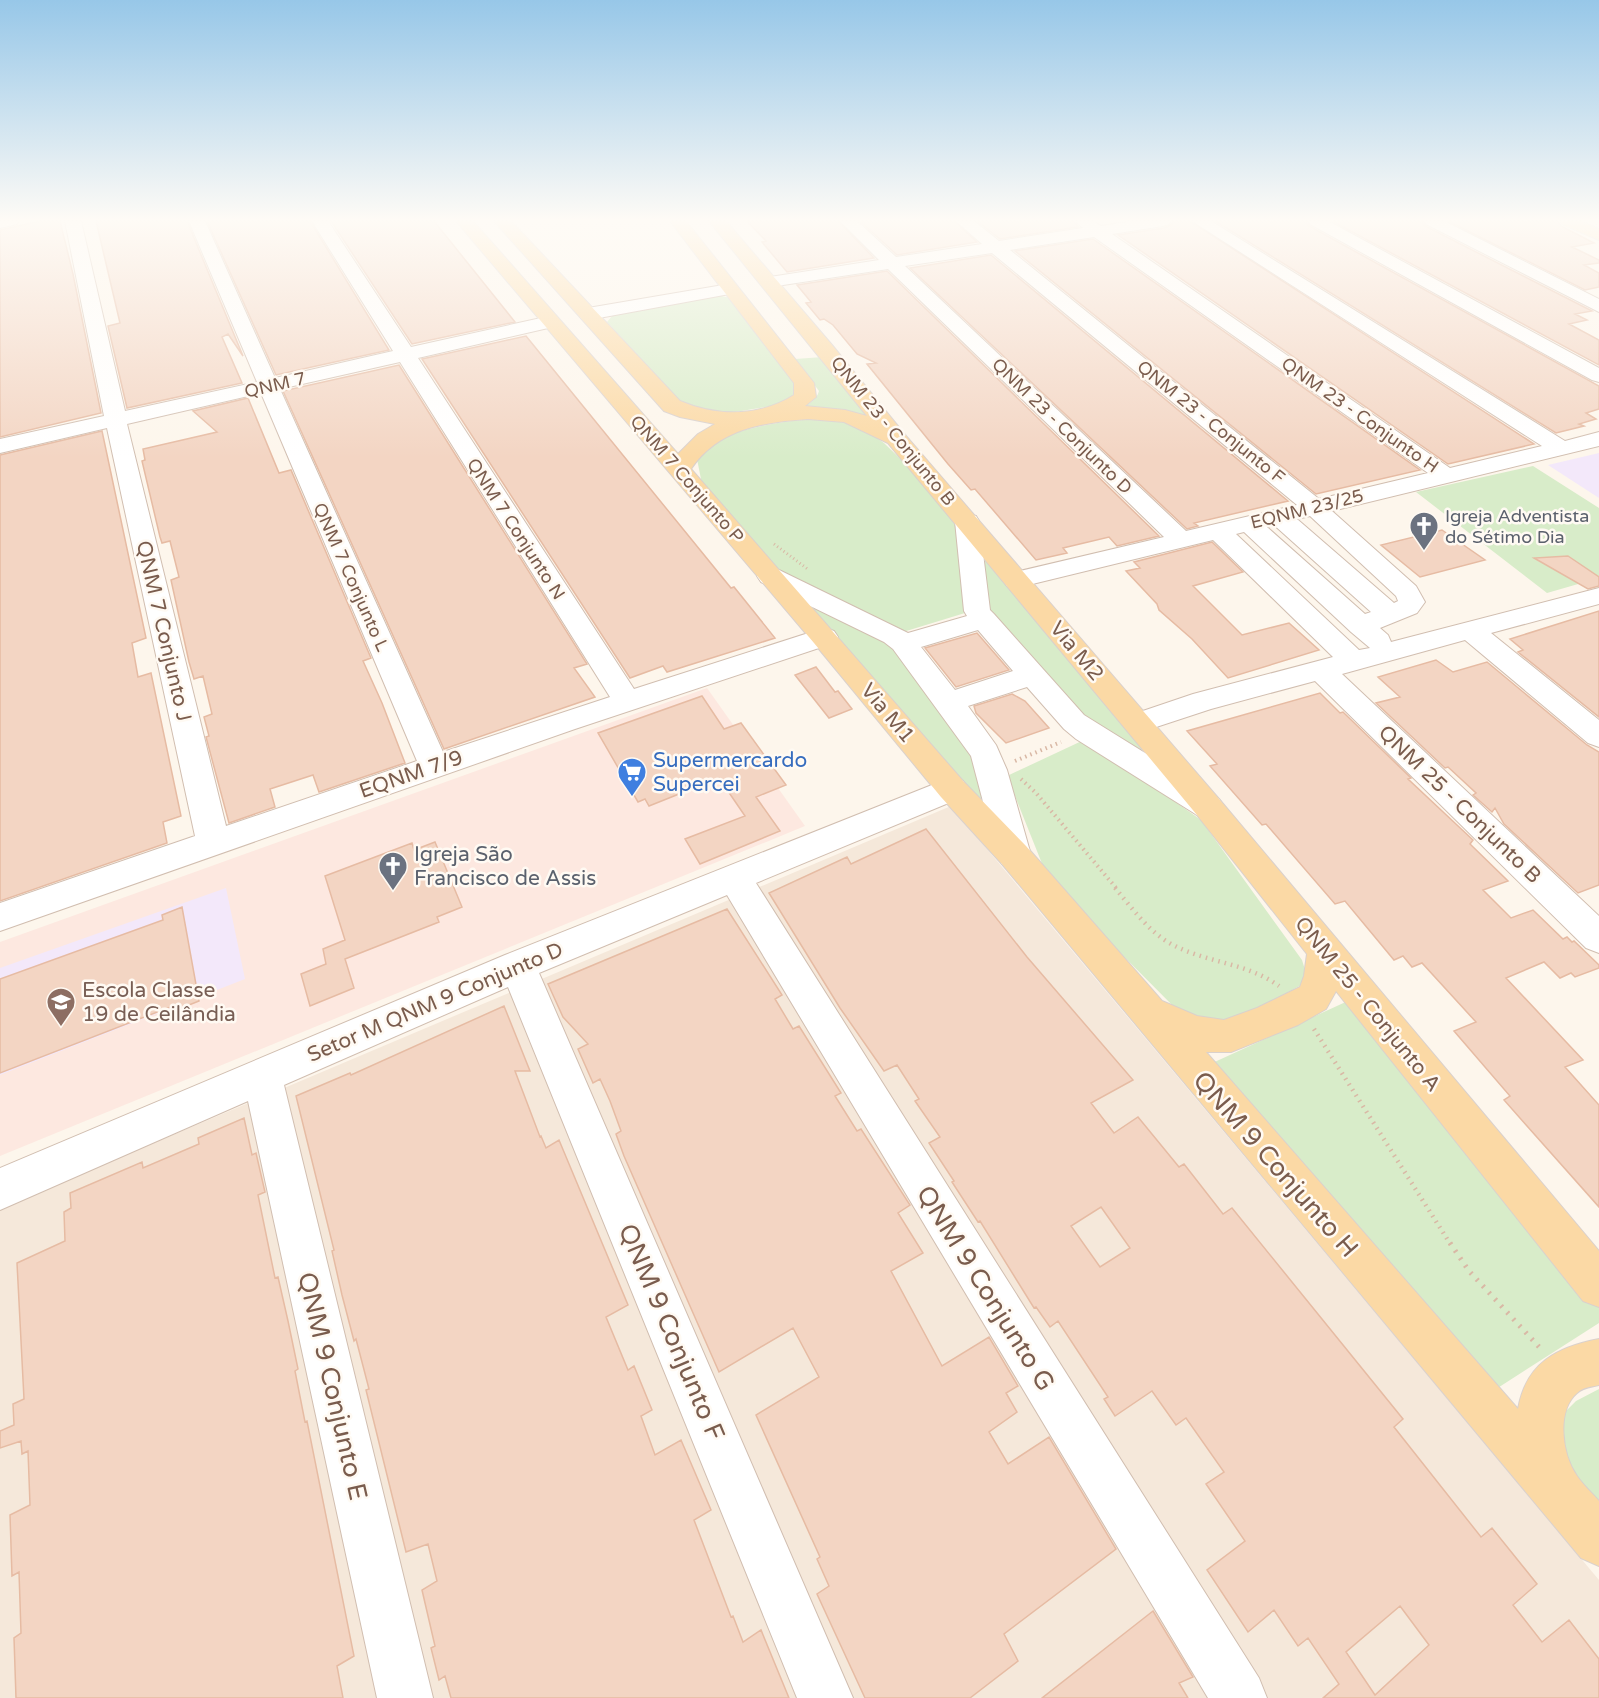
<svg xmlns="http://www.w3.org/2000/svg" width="1599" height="1698" viewBox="0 0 1599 1698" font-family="'Varela Round',sans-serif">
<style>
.residential{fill:#f5e8da}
.commercial{fill:#fde8e0}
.education{fill:#f3e8fa}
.green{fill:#d8ecc9}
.building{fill:#f3d5c3;stroke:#e6bba3;stroke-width:1.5;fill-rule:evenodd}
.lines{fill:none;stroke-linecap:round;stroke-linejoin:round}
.minor-casing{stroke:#d1beb0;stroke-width:2}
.major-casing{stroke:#dad1cd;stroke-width:2}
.path-far3{stroke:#d9b8a5;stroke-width:3;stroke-dasharray:1 3;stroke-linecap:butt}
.path-far2{stroke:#d9b8a5;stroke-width:4;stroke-dasharray:1.5 4;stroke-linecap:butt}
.path-far1{stroke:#d9b8a5;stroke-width:4.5;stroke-dasharray:1.5 5;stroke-linecap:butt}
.path{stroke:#d9b8a5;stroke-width:5;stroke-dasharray:2 7;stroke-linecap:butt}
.minor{fill:#fff;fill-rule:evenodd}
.major{fill:#fbd9a5;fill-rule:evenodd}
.labels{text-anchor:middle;stroke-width:5;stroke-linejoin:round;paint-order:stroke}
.far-street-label{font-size:18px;fill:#7a5c4d;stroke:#fffaf3}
.far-worship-label{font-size:18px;fill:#5b616d;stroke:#fffaf3;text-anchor:start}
.street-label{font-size:21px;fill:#7a5c4d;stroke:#fffaf3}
.shop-label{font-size:21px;fill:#366cbe;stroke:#fffaf3;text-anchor:start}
.worship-label{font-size:21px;fill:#5b616d;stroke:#fffaf3;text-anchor:start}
.education-label{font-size:21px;fill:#785e54;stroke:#fffaf3;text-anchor:start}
.near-street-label{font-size:26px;fill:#7a5c4d;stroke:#fffaf3}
</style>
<rect width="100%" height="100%" fill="#fdf6ec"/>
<path class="residential" d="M951 806 1599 1580V1698H0V1208Z"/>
<path class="commercial" d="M707 688 805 826 0 1156V942Z"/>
<path class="education" d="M1599 453V498L1548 465Z
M226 888 245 979 0 1075V968Z"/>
<path class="green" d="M716 295 731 298 798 385V393L783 404 729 413 715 414 680 401 607 322 612 316Z
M823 357 874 421 798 410C806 406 817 400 819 391L795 359Z
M822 419 842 421 867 431 884 443 920 478 956 520 965 613 903 632 777 570 702 484 697 459C713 429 791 419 822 419Z
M1533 466 1599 508V578L1547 593 1416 492Z
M978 547 1158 767 1082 715 986 610Z
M801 598 886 640 973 752 1003 830Z
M1086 739 1201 820 1302 960 1306 973 1303 984 1265 1005 1224 1022 1208 1024 1178 1011 1049 881 1007 776Z
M1350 1000 1599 1305V1323L1493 1391 1208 1065Z
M1599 1389V1510L1563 1457 1562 1423 1566 1411 1576 1401Z"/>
<path class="building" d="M40 221H60L73 274 101 413 0 437V230Z
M96 221H187L243 356 228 334 222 337 242 383 127 408 108 326 120 323Z
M207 221H310L389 350 276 375Z
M331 221H434L515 322 412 344Z
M747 221H838L874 258 787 272 762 242 766 241Z
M860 221H954L977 242 897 255Z
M977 221H1073L1078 227 1000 239Z
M1173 221H1190L1534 444 1448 464 1118 235 1164 228 1171 225Z
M1215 221H1306L1309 226 1599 386V409L1586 413 1596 419 1579 424 1584 426 1556 433Z
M1332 221H1422L1425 226 1592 311 1575 314 1587 320 1569 324 1599 340V365Z
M1448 221H1558L1561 226 1594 243 1572 247 1599 260V263L1584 265 1599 273V287L1585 290Z
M1093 239 1420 470 1316 494 1015 251Z
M991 255 1288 501 1194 523 1198 526 1187 529 910 268Z
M887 271 1159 536 1117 546 1109 537 1063 548 1067 553 1036 560 975 489 971 490 948 464 867 364 876 363 857 354 833 325 824 319 820 320 806 303 811 302 797 285Z
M526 336 731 588 734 587 775 638 667 672 663 666 630 678 422 359Z
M399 365 587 664 574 668 595 697 444 749 283 391Z
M248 398 279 473 291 470 371 658 363 661 382 703 405 763 319 792 313 775 270 789 275 807 229 823 206 737 209 736 204 717 212 714 203 676 194 679 189 662 171 580 179 577 170 541 162 543 160 537 142 461 145 460 143 449 217 432 193 411Z
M102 431 146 638 132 643 138 677 151 673 181 816 163 822 167 843 0 901V455Z
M1442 530 1485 560 1420 577 1381 545Z
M1212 542 1243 572 1193 586 1242 635 1289 623 1319 650 1228 678 1192 639 1159 610 1157 604 1126 571 1140 568 1134 562Z
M1568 556 1599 577V586L1588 589 1534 558Z
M1599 611V717L1518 652 1523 650 1510 639Z
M977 633 1009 670 956 687 925 648Z
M1436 660 1453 672 1487 662 1587 745 1599 752V885L1578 893 1504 824 1495 808 1492 812 1473 795 1476 793 1448 767 1445 768 1376 703 1400 697 1378 677Z
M816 667 835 692 838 691 852 709 829 718 795 675Z
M1320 693 1340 713 1343 712 1411 778 1408 779 1473 840 1470 844 1508 881 1483 890 1511 918 1533 910 1563 939 1567 937 1572 942 1574 941 1599 965V968L1575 977 1571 973 1560 978 1544 962 1506 978 1583 1060 1565 1067 1599 1105V1207L1504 1100 1510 1096 1454 1031 1476 1022 1422 963 1412 967 1403 956 1394 960 1345 901 1335 904 1266 824 1262 825 1210 766 1217 764 1187 731Z
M1012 694 1025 701 1049 728 1006 743 976 713 974 706Z
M702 696 724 729 741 723 786 785 756 797 780 831 700 864 685 839 745 816 719 778 649 806 645 799 638 802 598 733Z
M926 829 1027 957 1133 1080 1091 1103 1114 1133 1138 1117 1179 1167 1184 1164 1223 1214 1232 1208 1403 1419 1394 1427 1481 1537 1492 1528 1537 1584 1513 1605 1542 1642 1569 1620 1599 1659V1698H1323L1339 1684 1308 1638 1298 1646 1274 1610 1248 1632 1207 1570 1245 1541 1206 1484 1224 1472 1186 1418 1176 1425 1152 1391 1115 1416 1104 1399 1108 1397 1058 1321 1050 1327 1036 1307 1034 1308 980 1221 978 1222 952 1182 954 1181 929 1143 940 1137 915 1101 919 1099 897 1065 884 1071 840 1008 769 893 847 857 851 864ZM1101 1207 1130 1248 1100 1267 1071 1226ZM1400 1606 1429 1645 1375 1695 1346 1652Z
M435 842 462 907 437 917 439 922 345 959 354 988 310 1006 301 974 326 964 323 949 345 940 325 876 412 843 414 850Z
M182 907 199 1001 179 1009 178 1004 0 1073V979L163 920 162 915Z
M727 909 782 995 775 999 793 1029 799 1026 841 1093 835 1096 857 1131 861 1129 910 1205 898 1213 923 1253 891 1271 942 1366 989 1337 1018 1386 1006 1393 1017 1412 989 1432 1008 1464 1049 1437 1116 1549 1004 1634 1018 1661 970 1698H865L817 1594 829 1586 817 1559 820 1557 756 1415 819 1377 793 1328 719 1372 624 1156 616 1134 621 1131 610 1101 600 1079 593 1083 578 1049 588 1044 563 1017 548 984Z
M504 1006 530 1071H515L540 1137 541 1136 546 1148 559 1140 628 1305 606 1317 628 1370 634 1366 652 1410 641 1416 655 1455 681 1440 711 1510 694 1520 731 1617 733 1616 743 1642 761 1630 789 1698H451L445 1676 439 1680 431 1648 435 1646 422 1590 437 1581 428 1544 406 1552 366 1390 369 1389 356 1339 354 1341 342 1295 332 1251 334 1250 296 1096 350 1073 351 1075Z
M244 1118 252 1155 256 1153 265 1192 258 1195 275 1278 278 1277 288 1321 298 1369 295 1371 305 1422 307 1421 354 1656 337 1666 343 1698H16L14 1638 21 1633 19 1572 12 1576 10 1515 30 1505 28 1451 22 1454 21 1441 0 1448V1431L14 1425 13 1404 24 1399 17 1263 65 1241 64 1212 71 1208 70 1193 142 1162 143 1168 199 1144 198 1138Z
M1153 1611 1193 1677 1179 1683 1188 1698H1042Z"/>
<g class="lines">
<g class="minor-casing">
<path id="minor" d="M0 221H19L17 224 0 228Z
M65 221H81L125 411 257 382 189 221H205L275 378 393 351 312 221H328L411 347 550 316 557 318 560 322 557 326 418 358 634 689 824 628 834 631 838 637 834 643 575 729 0 931V903L195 836 107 428 0 453V439L104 416ZM400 362 610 697 443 752 280 389ZM261 393 417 761 226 826 127 424Z
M840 221H857L896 257 982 244 956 221H974L999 241 1083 228 1075 221H1093L1101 226 1133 221H1171L1169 224 1163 226 1112 234 1450 468 1542 446 1192 221H1211L1565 441 1599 432V446L1332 511 1416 586 1425 602 1417 613 1380 628 1388 635 1391 642 1599 588V604L1491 633 1599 720V747L1588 743 1465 640 1342 674 1599 916V953L1586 948 1315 681 1211 709 1138 733 1128 730 1123 723 1128 716 1193 694 1333 657 1213 540 1016 588 1007 586 1003 580 1007 574 1164 537 888 269 770 287 764 286 761 282 764 278 770 277 879 260ZM1094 237 1428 473 1319 499 1010 250ZM992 253 1297 505 1186 531 905 266ZM1310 516 1396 596 1398 601 1394 603 1297 519ZM1274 525 1371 612 1365 614 1267 527ZM1244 532 1351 632 1370 648 1359 650 1236 534Z
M1308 221H1328L1599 368V382L1592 380 1310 224Z
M1424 221H1444L1599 299V312L1426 224Z
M729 284 735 285 738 289 735 293 588 320 581 318 579 314 581 310 588 308Z
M967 514 976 516 979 521 990 610 994 614 1084 715 1219 799 1224 807 1219 815 1208 819 1197 815 1076 739 1064 729 1027 687 968 706 996 745 1007 770 1031 855 1026 864 1014 868 1002 864 997 855 971 756 893 649 884 642 761 582 757 576 761 570 770 568 779 570 908 633 967 616 964 611 955 521 958 516ZM978 630 1013 671 955 690 921 647Z
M952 777 963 781 968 789 963 797 756 883 1259 1678 1267 1698H1208L727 895 539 973 853 1698H797L508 987 284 1085 433 1698H377L248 1101 0 1210V1168L505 955Z"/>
</g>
<g class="major-casing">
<path id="major" d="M456 221H473L678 454 698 434 715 424 680 417 664 411 494 221H511L680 401C718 417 759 417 794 395V383L670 221H686L814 383 816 397 805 406 845 410 867 416 709 221H726L832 345 906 436 1219 799 1599 1251V1307L1583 1301 1336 991 1326 1009 1298 1025 1231 1052H1206L1518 1409C1526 1363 1557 1347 1599 1339V1385C1591 1387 1583 1387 1577 1393 1556 1411 1562 1455 1577 1476 1583 1485 1592 1493 1599 1501V1566L1581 1558 1002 864 941 797 814 643ZM808 419 844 422 888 443 1197 815 1307 954 1304 976 1300 987 1257 1008 1224 1020 1197 1016 1162 1001 1026 846 963 781 691 469C718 429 763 422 808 419Z
M1560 221H1581L1599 229V240L1562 224Z"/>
</g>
<path class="path-far3" d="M774 544 809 570"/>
<path class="path-far2" d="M1015 761 1061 742
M1021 779 1036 793 1117 889"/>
<path class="path-far1" d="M1115 888C1133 909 1150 934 1175 946 1209 963 1247 963 1279 986
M1314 1029 1451 1245"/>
<path class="path" d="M1450 1243 1469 1271 1541 1349"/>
<use href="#minor" class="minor"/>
<use href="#major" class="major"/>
</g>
<linearGradient id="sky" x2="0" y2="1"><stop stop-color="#97c7e8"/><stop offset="0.48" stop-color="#fefbf6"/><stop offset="1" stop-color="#fefbf6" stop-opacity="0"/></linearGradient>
<rect width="1599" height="458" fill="url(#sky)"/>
<defs>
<g id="church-pin" transform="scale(1.5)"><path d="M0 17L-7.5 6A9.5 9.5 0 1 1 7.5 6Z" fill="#6b7280" stroke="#fffaf3"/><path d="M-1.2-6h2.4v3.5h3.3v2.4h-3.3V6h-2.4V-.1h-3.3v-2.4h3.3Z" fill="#fff"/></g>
<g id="supermarket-pin" transform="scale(1.5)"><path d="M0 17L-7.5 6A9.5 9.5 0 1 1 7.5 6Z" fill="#3f7fe0" stroke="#fffaf3"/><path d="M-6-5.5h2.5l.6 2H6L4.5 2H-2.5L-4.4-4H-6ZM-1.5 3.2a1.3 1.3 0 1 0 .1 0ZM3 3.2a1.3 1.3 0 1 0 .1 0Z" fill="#fff"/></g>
<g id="school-pin" transform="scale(1.5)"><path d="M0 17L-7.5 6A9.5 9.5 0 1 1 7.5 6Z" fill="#8d6e63" stroke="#fffaf3"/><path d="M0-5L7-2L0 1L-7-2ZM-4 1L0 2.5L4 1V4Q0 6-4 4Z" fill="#fff"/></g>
</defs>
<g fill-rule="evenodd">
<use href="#church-pin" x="1424" y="526"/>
<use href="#supermarket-pin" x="632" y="772"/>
<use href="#church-pin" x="393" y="866"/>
<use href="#school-pin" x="61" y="1002"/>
</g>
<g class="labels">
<g class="far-street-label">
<text transform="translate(275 385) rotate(-13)" y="6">QNM 7</text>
<text transform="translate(1360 415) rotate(35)" y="6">QNM 23 - Conjunto H</text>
<text transform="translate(1211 422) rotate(39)" y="6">QNM 23 - Conjunto F</text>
<text transform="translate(1062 426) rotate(44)" y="6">QNM 23 - Conjunto D</text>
<text transform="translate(893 431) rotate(51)" y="6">QNM 23 - Conjunto B</text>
<text transform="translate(687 479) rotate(49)" y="6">QNM 7 Conjunto P</text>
<text transform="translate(1307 509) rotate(-14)" y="6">EQNM 23/25</text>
<text transform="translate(516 529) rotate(57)" y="6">QNM 7 Conjunto N</text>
<text transform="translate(351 577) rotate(66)" y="6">QNM 7 Conjunto L</text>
</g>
<g class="far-worship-label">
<text x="1445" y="522">Igreja Adventista<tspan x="1445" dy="21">do Sétimo Dia</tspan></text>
</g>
<g class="street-label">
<text transform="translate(164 631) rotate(77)" y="7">QNM 7 Conjunto J</text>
<text transform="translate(1077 651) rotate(50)" y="7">Via M2</text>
<text transform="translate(888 713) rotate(50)" y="7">Via M1</text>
<text transform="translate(411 774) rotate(-19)" y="7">EQNM 7/9</text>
<text transform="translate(1460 804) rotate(44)" y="7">QNM 25 - Conjunto B</text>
<text transform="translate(435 1002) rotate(-23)" y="7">Setor M QNM 9 Conjunto D</text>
<text transform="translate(1368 1004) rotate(51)" y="7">QNM 25 - Conjunto A</text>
</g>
<g class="shop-label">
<text x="653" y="767">Supermercardo<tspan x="653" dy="24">Supercei</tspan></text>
</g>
<g class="worship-label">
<text x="414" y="861">Igreja São<tspan x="414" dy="24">Francisco de Assis</tspan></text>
</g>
<g class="education-label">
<text x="82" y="997">Escola Classe<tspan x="82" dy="24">19 de Ceilândia</tspan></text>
</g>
<g class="near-street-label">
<text transform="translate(1276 1164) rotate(49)" y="9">QNM 9 Conjunto H</text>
<text transform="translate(986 1288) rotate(58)" y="9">QNM 9 Conjunto G</text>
<text transform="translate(672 1332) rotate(67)" y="9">QNM 9 Conjunto F</text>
<text transform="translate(333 1386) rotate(77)" y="9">QNM 9 Conjunto E</text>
</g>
</g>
</svg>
